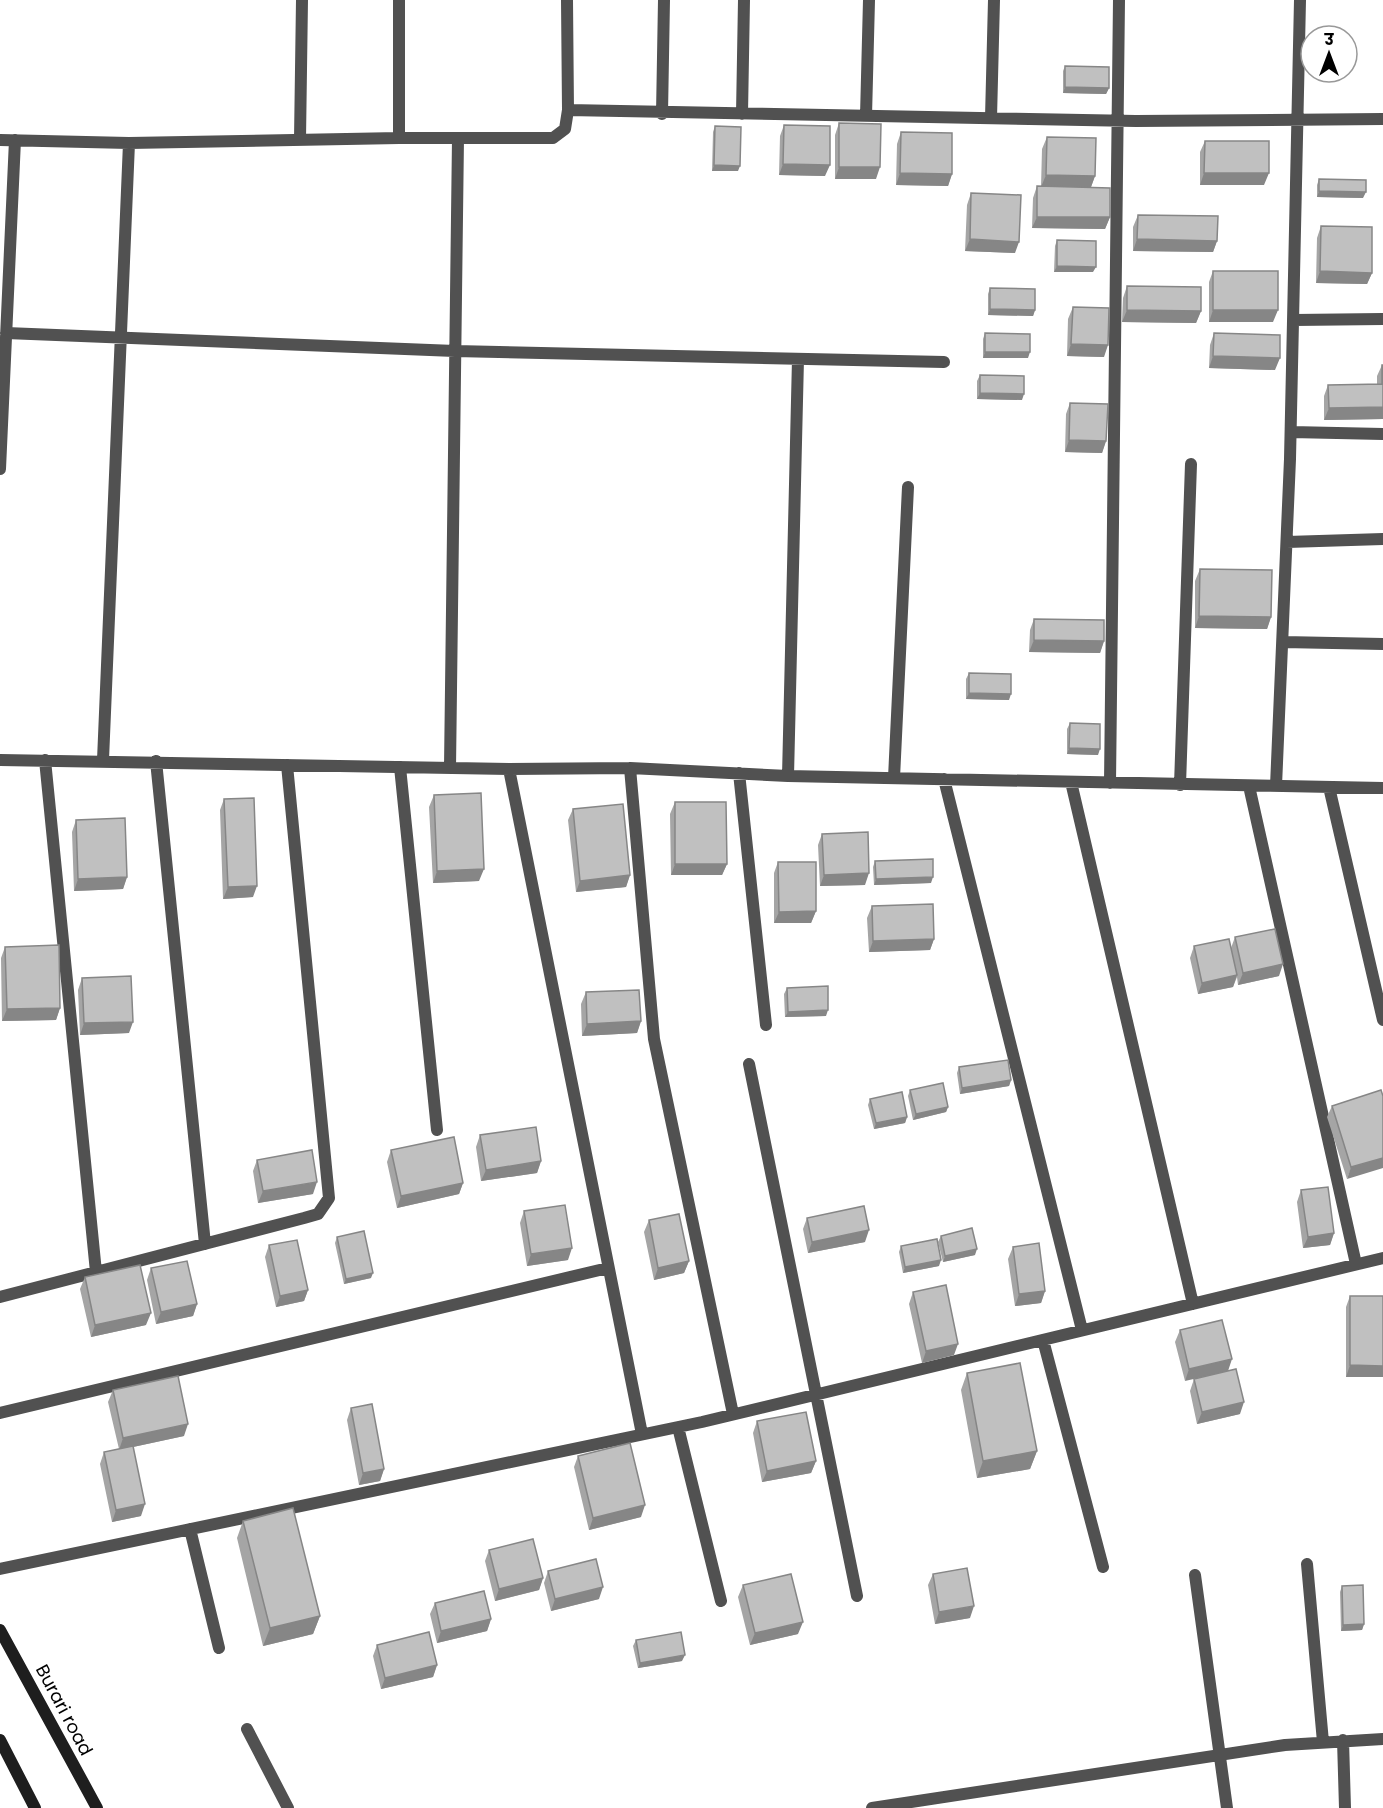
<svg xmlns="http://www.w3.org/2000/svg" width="1383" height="1808" viewBox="0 0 1383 1808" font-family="Poppins,'Noto Sans Devanagari',sans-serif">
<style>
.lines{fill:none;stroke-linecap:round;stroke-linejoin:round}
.street{stroke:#515151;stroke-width:12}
.secondary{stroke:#1e1e1e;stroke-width:12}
.wall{fill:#a5a5a5}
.shaded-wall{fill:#868686}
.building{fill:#c0c0c0;stroke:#868686;stroke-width:1.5}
.labels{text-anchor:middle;stroke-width:5;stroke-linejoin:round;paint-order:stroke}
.street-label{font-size:18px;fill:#000;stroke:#fff}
</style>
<rect width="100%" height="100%" fill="#fff"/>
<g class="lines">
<path class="street" d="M568 110 1136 121 1383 119
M662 114 664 0
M742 114 744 0
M866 116 869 0
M991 118 994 0
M399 138V0
M300 139 302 0
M0 140 129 143 399 138H553L565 129 568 110 567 0
M1294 320 1383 319
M6 333 455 351 944 362
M1291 432 1383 434
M0 469 15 140
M1287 542 1383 539
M1283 642 1383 644
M0 760 509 769 630 768 788 776 1383 788
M45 760 96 1272
M103 760 129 143
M156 761 205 1244
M400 767 437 1130
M450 768 458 138
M630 768 654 1039 733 1414
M509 769 642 1434
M739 773 766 1025
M788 776 798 359
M894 778 908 487
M944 779 1082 1330
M1071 782 1193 1304
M1110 783 1119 0
M1180 785 1191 464
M1249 786 1356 1264
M1276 786 1290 459 1300 0
M1329 787 1383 1020
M749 1064 857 1596
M0 1297 304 1218 318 1214 329 1198 287 765
M1043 1340 1103 1567
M0 1413 608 1268
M678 1427 721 1601
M190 1529 219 1648
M1307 1564 1323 1742
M0 1569 702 1422 1383 1258
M1195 1575 1227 1808
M247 1729 288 1808
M1343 1740 1345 1808
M872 1808 1285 1745 1383 1739"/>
<path class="secondary" d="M0 1630 97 1808
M0 1740 35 1808"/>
</g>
<path class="wall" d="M1065 66 1109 88 1106 94 1063 93V71Z
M839 123 876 179H835V135Z
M784 125 825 176 779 175 780 136Z
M715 126 738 171H712L713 132Z
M901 132 952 174 948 186 896 185 897 144Z
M1047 137 1095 176 1091 187 1110 217 1105 229 1032 228 1033 198 1037 186 1041 187 1042 149Z
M1205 141 1264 185H1200V152Z
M1319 179 1363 198 1317 197V185Z
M971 193 1015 253 965 251 967 205Z
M1138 215 1217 241 1213 252 1133 251V227Z
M1321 226 1372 273 1367 284 1316 283 1317 238Z
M1057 240 1093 272H1054L1055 246Z
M1213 271 1273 322H1209V282Z
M1127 286 1201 311 1196 323 1122 322 1123 298Z
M990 288 1035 310 1033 316 988 315V294Z
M1073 307 1104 357 1067 356 1068 319Z
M985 333 1028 358H983V339Z
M1214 333 1275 370 1209 368 1210 345Z
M1382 365 1383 419 1324 420V396L1328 385 1377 384V376Z
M980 375 1022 400 977 399V381Z
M1070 403 1106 441 1102 453 1065 452 1066 414Z
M1200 569 1271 617 1267 629 1195 628V581Z
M1034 619 1104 641 1100 653 1029 652 1030 630Z
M969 673 1009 700 966 699V679Z
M1070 723 1098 755 1067 754V729Z
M434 795 479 881 433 883 429 807Z
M224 799 253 897 223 899 220 810Z
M675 802 727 864 722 875H671L670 814Z
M573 809 630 875 626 887 576 892 568 820Z
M76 820 127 877 123 889 74 891 72 832Z
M822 834 865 885 820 886 818 845Z
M875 861 931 883 874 885 873 867Z
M778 862 816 911 811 923H774V873Z
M872 906 934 939 930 950 869 952 867 918Z
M1235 937 1279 976 1238 985 1237 977 1233 987 1198 994 1190 958 1194 946 1231 948Z
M5 947 60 1008 56 1020 2 1021 1 958Z
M82 978 129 1033 80 1035 78 990Z
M787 988 826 1016 785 1017 784 994Z
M586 992 641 1021 637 1033 582 1036 581 1004Z
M959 1067 1011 1080 1009 1086 960 1094 957 1073Z
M910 1090 948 1107 946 1112 913 1120 908 1096Z
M1381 1090 1347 1179 1327 1117 1332 1106Z
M870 1099 907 1117 905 1123 874 1129 868 1105Z
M480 1135 541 1161 537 1173 481 1181 476 1147Z
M391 1150 463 1183 459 1194 397 1208 387 1162Z
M257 1160 313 1194 258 1203 253 1171Z
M1301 1190 1334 1233 1330 1245 1303 1248 1297 1202Z
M524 1211 568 1260 527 1266 520 1223Z
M807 1218 865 1242 808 1253 803 1229Z
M649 1220 689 1261 684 1273 654 1280 644 1232Z
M941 1236 975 1255 943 1262 938 1242Z
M337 1237 371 1278 344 1284 335 1243Z
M269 1245 308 1290 304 1301 276 1307 265 1257Z
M901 1246 939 1266 903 1273 899 1252Z
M1013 1247 1045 1291 1041 1303 1015 1306 1008 1259Z
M151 1268 197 1304 193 1316 156 1324 147 1280Z
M85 1277 146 1325 91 1337 80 1289Z
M913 1292 954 1355 922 1363 909 1304Z
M1350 1296H1383V1377H1346V1307Z
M1222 1320 1185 1381 1175 1342 1180 1330Z
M967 1373 1037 1451 1030 1469 977 1478 961 1390Z
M1194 1379 1240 1414 1197 1424 1190 1391Z
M113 1390 184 1436 133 1447 141 1516 112 1522 100 1464 104 1452 119 1449 108 1402Z
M351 1408 384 1469 380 1481 359 1485 347 1420Z
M757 1421 816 1461 811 1473 762 1482 753 1433Z
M578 1456 641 1517 589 1530 574 1467Z
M243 1521 320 1616 313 1634 263 1646 237 1538Z
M489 1550 543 1578 539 1590 495 1601 485 1561Z
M548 1571 599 1599 551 1611 544 1583Z
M933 1574 970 1618 935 1624 928 1585Z
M743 1585 798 1634 750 1645 738 1597Z
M1342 1586 1364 1624 1362 1630 1341 1631 1340 1592Z
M435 1603 491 1619 487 1631 437 1643 430 1614Z
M636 1640 682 1661 638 1668 633 1646Z
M377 1645 437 1665 433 1677 381 1689 373 1656Z"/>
<path class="shaded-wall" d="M1065 87 1109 88 1106 94 1063 93Z
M783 164 830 165 825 176 779 175Z
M714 165 740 166 738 171H712Z
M839 167H880L876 179H835Z
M900 173 952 174 948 186 896 185Z
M1204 173H1269L1264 185H1200Z
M1046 175 1095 176 1091 187H1041Z
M1319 191 1366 192 1363 198 1317 197Z
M1037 217H1110L1105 229 1032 228Z
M970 239 1019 242 1015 253 965 251Z
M1137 239 1217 241 1213 252 1133 251Z
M1057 266 1096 267 1093 272H1054Z
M1320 271 1372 273 1367 284 1316 283Z
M990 309 1035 310 1033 316 988 315Z
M1127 310 1201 311 1196 323 1122 322Z
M1213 310H1278L1273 322H1209Z
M1071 344 1108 345 1104 357 1067 356Z
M985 352H1030L1028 358H983Z
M1213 356 1280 358 1275 370 1209 368Z
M980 393 1024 394 1022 400 977 399Z
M1383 407V419L1324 420 1329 408Z
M1069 440 1106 441 1102 453 1065 452Z
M1199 616 1271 617 1267 629 1195 628Z
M1034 640 1104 641 1100 653 1029 652Z
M969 693 1011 694 1009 700 966 699Z
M1069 748 1100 749 1098 755 1067 754Z
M675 864H727L722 875H671Z
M484 869 479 881 433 883 437 871Z
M869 873 865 885 820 886 824 875Z
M630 875 626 887 576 892 580 881Z
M127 877 123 889 74 891 78 879Z
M933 877 931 883 874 885 876 879Z
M257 886 253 897 223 899 228 887Z
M816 911 811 923H774L779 912Z
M934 939 930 950 869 952 873 941Z
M1283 964 1279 976 1238 985 1243 973Z
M1237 975 1233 987 1198 994 1202 983Z
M60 1008 56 1020 2 1021 7 1009Z
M828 1010 826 1016 785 1017 788 1012Z
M641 1021 637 1033 582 1036 587 1024Z
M133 1022 129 1033 80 1035 84 1023Z
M1011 1080 1009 1086 960 1094 962 1088Z
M948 1107 946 1112 913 1120 916 1114Z
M907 1117 905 1123 874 1129 876 1123Z
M1383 1158V1168L1347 1179 1351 1167Z
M541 1161 537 1173 481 1181 486 1170Z
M317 1182 313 1194 258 1203 263 1191Z
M463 1183 459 1194 397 1208 401 1196Z
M869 1230 865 1242 808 1253 812 1242Z
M1334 1233 1330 1245 1303 1248 1308 1237Z
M572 1248 568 1260 527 1266 531 1254Z
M977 1249 975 1255 943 1262 945 1256Z
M941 1260 939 1266 903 1273 905 1267Z
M689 1261 684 1273 654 1280 658 1268Z
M373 1273 371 1278 344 1284 346 1279Z
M308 1290 304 1301 276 1307 280 1296Z
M1045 1291 1041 1303 1015 1306 1019 1294Z
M197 1304 193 1316 156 1324 161 1312Z
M151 1313 146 1325 91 1337 95 1325Z
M958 1344 954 1355 922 1363 926 1351Z
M1232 1359 1228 1371 1185 1381 1189 1369Z
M1350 1365 1383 1366V1377H1346Z
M1244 1402 1240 1414 1197 1424 1202 1412Z
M188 1424 184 1436 119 1450 123 1438Z
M1037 1451 1030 1469 977 1478 983 1461Z
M816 1461 811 1473 762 1482 767 1471Z
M384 1469 380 1481 359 1485 363 1473Z
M145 1504 141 1516 112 1522 116 1510Z
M645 1505 641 1517 589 1530 593 1518Z
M543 1578 539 1590 495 1601 499 1589Z
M603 1587 599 1599 551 1611 555 1599Z
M974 1606 970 1618 935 1624 939 1612Z
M320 1616 313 1634 263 1646 270 1628Z
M491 1619 487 1631 437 1643 441 1631Z
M803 1622 798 1634 750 1645 755 1633Z
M1364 1624 1362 1630 1341 1631 1343 1625Z
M685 1655 682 1661 638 1668 640 1663Z
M437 1665 433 1677 381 1689 385 1678Z"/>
<path class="building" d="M1065 66 1109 67V88L1065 87Z
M839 123 881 124 880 167H839Z
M784 125 830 126V165L783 164Z
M715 126 741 127 740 166 714 165Z
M901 132 952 133V174L900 173Z
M1047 137 1096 138 1095 176 1046 175Z
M1205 141H1269V173H1204Z
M1319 179 1366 180V192L1319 191Z
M1037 186 1110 188V217H1037Z
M971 193 1021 195 1019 242 970 239Z
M1138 215 1218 216 1217 241 1137 239Z
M1321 226 1372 227V273L1320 271Z
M1057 240 1096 241V267L1057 266Z
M1213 271H1278V310H1213Z
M1127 286 1201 287V311L1127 310Z
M990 288 1035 289V310L990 309Z
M1073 307 1109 308 1108 345 1071 344Z
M985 333 1030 334V352H985Z
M1214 333 1280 335V358L1213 356Z
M1382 365H1383V407L1329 408 1328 385 1382 384Z
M980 375 1024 376V394L980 393Z
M1070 403 1108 404 1106 441 1069 440Z
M1200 569 1272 570 1271 617 1199 616Z
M1034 619 1104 620V641L1034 640Z
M969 673 1011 674V694L969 693Z
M1070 723 1100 724V749L1069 748Z
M481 793 484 869 437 871 434 795Z
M254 798 257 886 228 887 224 799Z
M675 802H726L727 864H675Z
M623 804 630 875 580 881 573 809Z
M125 818 127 877 78 879 76 820Z
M868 832 869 873 824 875 822 834Z
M933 859V877L876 879 875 861Z
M778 862H816V911L779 912Z
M933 904 934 939 873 941 872 906Z
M1275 929 1283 964 1243 973 1235 937Z
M1229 939 1237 975 1202 983 1194 946Z
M59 945 60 1008 7 1009 5 947Z
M131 976 133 1022 84 1023 82 978Z
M828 986V1010L788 1012 787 988Z
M639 990 641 1021 587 1024 586 992Z
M1008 1060 1011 1080 962 1088 959 1067Z
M943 1083 948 1107 916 1114 910 1090Z
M1381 1090 1383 1096V1158L1351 1167 1332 1106Z
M902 1092 907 1117 876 1123 870 1099Z
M536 1127 541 1161 486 1170 480 1135Z
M454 1137 463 1183 401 1196 391 1150Z
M312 1150 317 1182 263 1191 257 1160Z
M1328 1187 1334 1233 1308 1237 1301 1190Z
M565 1205 572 1248 531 1254 524 1211Z
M864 1206 869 1230 812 1242 807 1218Z
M679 1214 689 1261 658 1268 649 1220Z
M972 1228 977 1249 945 1256 941 1236Z
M364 1231 373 1273 346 1279 337 1237Z
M937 1239 941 1260 905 1267 901 1246Z
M297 1240 308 1290 280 1296 269 1245Z
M1039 1243 1045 1291 1019 1294 1013 1247Z
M187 1261 197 1304 161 1312 151 1268Z
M140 1265 151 1313 95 1325 85 1277Z
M946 1285 958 1344 926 1351 913 1292Z
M1350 1296H1383V1366L1350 1365Z
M1222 1320 1232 1359 1189 1369 1180 1330Z
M1020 1363 1037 1451 983 1461 967 1373Z
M1236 1369 1244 1402 1202 1412 1194 1379Z
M178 1376 188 1424 123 1438 113 1390Z
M372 1404 384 1469 363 1473 351 1408Z
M806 1412 816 1461 767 1471 757 1421Z
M630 1443 645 1505 593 1518 578 1456Z
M133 1446 145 1504 116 1510 104 1452Z
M293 1508 320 1616 270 1628 243 1521Z
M533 1539 543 1578 499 1589 489 1550Z
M596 1559 603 1587 555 1599 548 1571Z
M967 1568 974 1606 939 1612 933 1574Z
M791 1574 803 1622 755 1633 743 1585Z
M1363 1585 1364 1624 1343 1625 1342 1586Z
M484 1591 491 1619 441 1631 435 1603Z
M429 1632 437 1665 385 1678 377 1645Z
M681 1632 685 1655 640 1663 636 1640Z"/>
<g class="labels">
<g class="street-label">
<text transform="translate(64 1710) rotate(62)" y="6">Burari road</text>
</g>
</g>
<g transform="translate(1329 54)"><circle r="28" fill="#ffffff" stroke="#999999" stroke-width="1.5"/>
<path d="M0-4.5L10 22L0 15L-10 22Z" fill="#000000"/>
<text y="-9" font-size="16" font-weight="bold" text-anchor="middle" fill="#000000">उ</text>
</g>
</svg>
